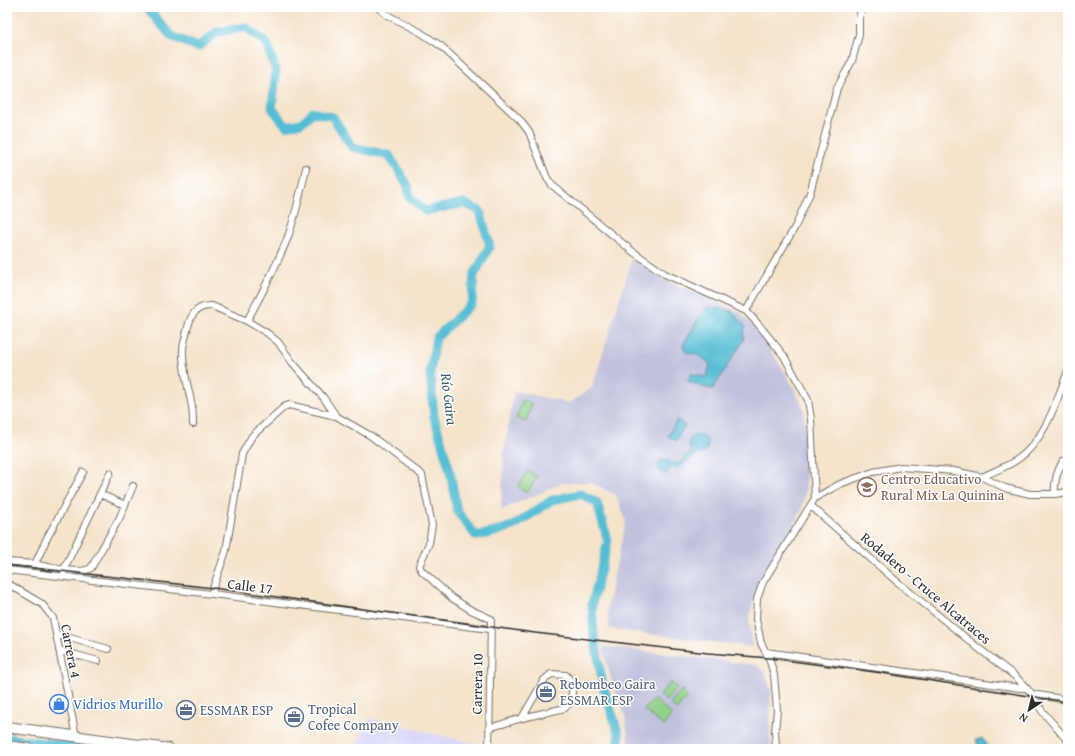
<svg xmlns="http://www.w3.org/2000/svg" width="1075" height="756" viewBox="0 0 1075 756" font-family="'Gentium Book Plus',serif">
<style>
.built{fill:#d9d7f8}
.industrial{fill:#c0c2dd}
.green{fill:#92d289;stroke:#5e7e5a}
.water{fill:#55bdd3;stroke:#40747f}
.lines{fill:none;stroke-linecap:round;stroke-linejoin:round}
.river{stroke:#55bdd3;stroke-width:9}
.minor-casing{stroke:#726b63;stroke-width:8}
.trunk-casing{stroke:#726b63;stroke-width:12}
.minor{stroke:#fff;stroke-width:6}
.trunk{stroke:#fff;stroke-width:10}
.rail{stroke:#2b2b2b;stroke-width:1.5}
.labels{text-anchor:middle;stroke-width:3;stroke-linejoin:round;paint-order:stroke}
.education-label{font-size:14px;fill:#785e54;stroke:#fff;text-anchor:start}
.street-label{font-size:14px;fill:#2b2b2b;stroke:#fff}
.service-label{font-size:14px;fill:#4e5e75;stroke:#fff;text-anchor:start}
.shop-label{font-size:14px;fill:#366cbe;stroke:#fff;text-anchor:start}
.water-label{font-size:15px;font-style:italic;fill:#3a5e66;stroke:#fff}
</style>
<rect width="100%" height="100%" fill="#fff"/>
<filter id="ink" filterUnits="userSpaceOnUse"><feTurbulence type="fractalNoise" baseFrequency=".025" numOctaves="2"/><feDisplacementMap in="SourceGraphic" scale="8" xChannelSelector="R" yChannelSelector="G"/><feConvolveMatrix kernelMatrix="1 2 1 2 8 2 1 2 1" color-interpolation-filters="sRGB"/></filter>
<filter id="wash" filterUnits="userSpaceOnUse"><feTurbulence type="fractalNoise" baseFrequency=".012" numOctaves="4" result="noise"/><feDisplacementMap in="SourceGraphic" scale="16" xChannelSelector="R" yChannelSelector="G"/><feGaussianBlur stdDeviation="0.9" result="paint"/><feColorMatrix in="noise" values="0 0 0 0 0 0 0 0 0 0 0 0 0 0 0 0 0 1.4 0 .05"/><feComposite in="paint" operator="in"/></filter>
<g filter="url(#wash)">
<rect width="100%" height="100%" fill="#f5e3ca"/>
<path class="built" d="M369 718 484 746V749H355Z"/>
<path class="industrial" d="M632 259 661 278 739 312 757 330 788 377 804 409 806 439V490L802 510 758 581 749 619 752 647 609 629 607 607 626 521 616 495 590 482 562 483 501 510 504 453 514 391 569 403 592 388Z
M602 646 756 665 765 672 771 690 770 732 772 749H630L625 715 613 685Z"/>
<path class="green" d="M523 400 532 404 526 422 516 418Z
M528 470 537 477 527 493 518 487Z
M671 682 677 688 666 701 660 695Z
M681 690 687 696 677 710 670 704Z
M654 699 672 715 663 726 644 710Z"/>
<path class="water" d="M708 306 731 311 745 326 743 341 713 389 702 387 688 381 691 374 707 377 710 364 700 356 686 352 683 345 699 318Z
M677 420 685 425 676 441 668 436Z
M694 435C700 434 704 436 708 441L707 449 704 453 696 454 692 459 687 460C683 467 679 468 671 468L667 473H663L659 470 658 464 661 460 665 459 671 463H678L681 462 685 456 692 452C688 446 687 439 694 435Z
M982 738 991 749H984L981 746H978L976 740Z"/>
<g class="lines">
<path class="river" d="M150 7 149 10 171 36 198 47 217 32 246 27 267 44 276 71 272 108 286 126 301 123 313 112 333 117 352 147 389 155 408 186 410 197 425 211 464 203 480 211 490 246 474 275 472 303 436 338 430 372 434 417 450 471 457 511 476 536 495 532 515 525 552 500 581 494 597 503 608 541 592 604 594 635 603 686 619 735V749
M7 738 91 749"/>
</g>
</g>
<g filter="url(#ink)">
<g class="lines">
<g class="minor-casing">
<path id="minor" d="M377 7 387 15 420 32 441 46 519 119 529 132 547 178 552 185 632 251 665 274 746 311 759 325 784 356 808 400 811 419 815 498 763 582 757 599 756 619 761 643 769 658 774 675 777 710 775 731 776 749
M746 311 795 227 810 193 837 88 852 61 859 35V18L862 7
M247 321C262 293 278 264 289 234 296 213 301 191 306 168
M193 424C193 417 193 409 191 402 188 385 182 367 183 350 183 345 185 340 186 335 189 320 193 305 212 306L247 321 267 333 278 342 292 362 323 397 336 416 371 436 422 475 432 525 429 543 419 566 422 571 452 598 471 610 491 619 489 749
M83 472 47 538 35 564C48 567 81 575 91 568L120 517 133 486
M982 477C994 471 1007 467 1018 459 1045 441 1057 399 1068 371
M100 494 125 505
M1055 494C1054 481 1057 472 1063 461L1068 465
M815 498 840 484 873 472 901 467 954 471 982 477 1005 488 1030 494H1055L1068 492
M811 506 895 580 977 647 1016 677 1032 694 1042 711 1068 741
M7 562 35 564
M7 570 212 594 490 629
M64 572 65 567 110 473
M7 583 42 604 53 618 76 737
M212 594 213 588 226 551 242 454 252 436 284 407 289 405 336 416
M56 634 108 649
M59 650 98 661
M766 652 1020 688H1026
M1032 694 1068 700
M489 728 522 718 565 708 571 701 573 684 566 675 551 674 544 680 522 718"/>
</g>
<g class="trunk-casing">
<path id="trunk" d="M7 727 169 749
M7 746 29 749"/>
</g>
<use href="#minor" class="minor"/>
<use href="#trunk" class="trunk"/>
<path class="rail" d="M7 565 213 588 535 633 708 653 769 658 875 672 1068 702"/>
</g>
</g>
<defs>
<g id="school-ring" transform="scale(1)"><circle r="9.5" fill="#fff" stroke="#8d6e63" stroke-width="1.5"/><path d="M0-5L7-2L0 1L-7-2ZM-4 1L0 2.5L4 1V4Q0 6-4 4Z" fill="#8d6e63"/></g>
<g id="office-ring" transform="scale(1)"><circle r="9.5" fill="#fff" stroke="#5c6f8a" stroke-width="1.5"/><path d="M-6-3h4V-5.5h4V-3h4V5H-6ZM-1-4.5V-3h2v-1.5ZM-6 0V1H6V0Z" fill="#5c6f8a"/></g>
<g id="shop-ring" transform="scale(1)"><circle r="9.5" fill="#fff" stroke="#3f7fe0" stroke-width="1.5"/><path d="M-5-2.5h2.3a2.7 3.5 0 0 1 5.4 0H5L5.5 6h-11ZM-1.5-2.5h3a1.5 2.3 0 0 0-3 0Z" fill="#3f7fe0"/></g>
</defs>
<g fill-rule="evenodd">
<use href="#school-ring" x="867" y="487"/>
<use href="#office-ring" x="546" y="692"/>
<use href="#shop-ring" x="59" y="704"/>
<use href="#office-ring" x="186" y="710"/>
<use href="#office-ring" x="294" y="717"/>
</g>
<g class="labels">
<g class="education-label">
<text x="881" y="484">Centro Educativo<tspan x="881" dy="16">Rural Mix La Quinina</tspan></text>
</g>
<g class="street-label">
<text transform="translate(250 586) rotate(7)" y="5">Calle 17</text>
<text transform="translate(926 588) rotate(40)" y="5">Rodadero - Cruce Alcatraces</text>
<text transform="translate(71 651) rotate(79)" y="5">Carrera 4</text>
<text transform="translate(477 684) rotate(-89)" y="5">Carrera 10</text>
</g>
<g class="service-label">
<text x="560" y="689">Rebombeo Gaira<tspan x="560" dy="16">ESSMAR ESP</tspan></text>
<text x="308" y="714">Tropical<tspan x="308" dy="16">Cofee Company</tspan></text>
<text x="200" y="715">ESSMAR ESP</text>
</g>
<g class="shop-label">
<text x="73" y="709">Vidrios Murillo</text>
</g>
<g class="water-label">
<text transform="translate(449 399) rotate(83)" y="5">Río Gaira</text>
</g>
</g>
<rect width="1075" height="756" fill="none" stroke="#fff" stroke-width="24"/>
<g transform="translate(1029 710) rotate(215)" stroke="#ffffff" stroke-width="3" paint-order="stroke">
<path d="M0-3L7 15L0 10L-7 15Z" fill="#2b2b2b"/>
<text y="-6" font-size="11" font-weight="bold" text-anchor="middle" fill="#2b2b2b">N</text>
</g>
</svg>
